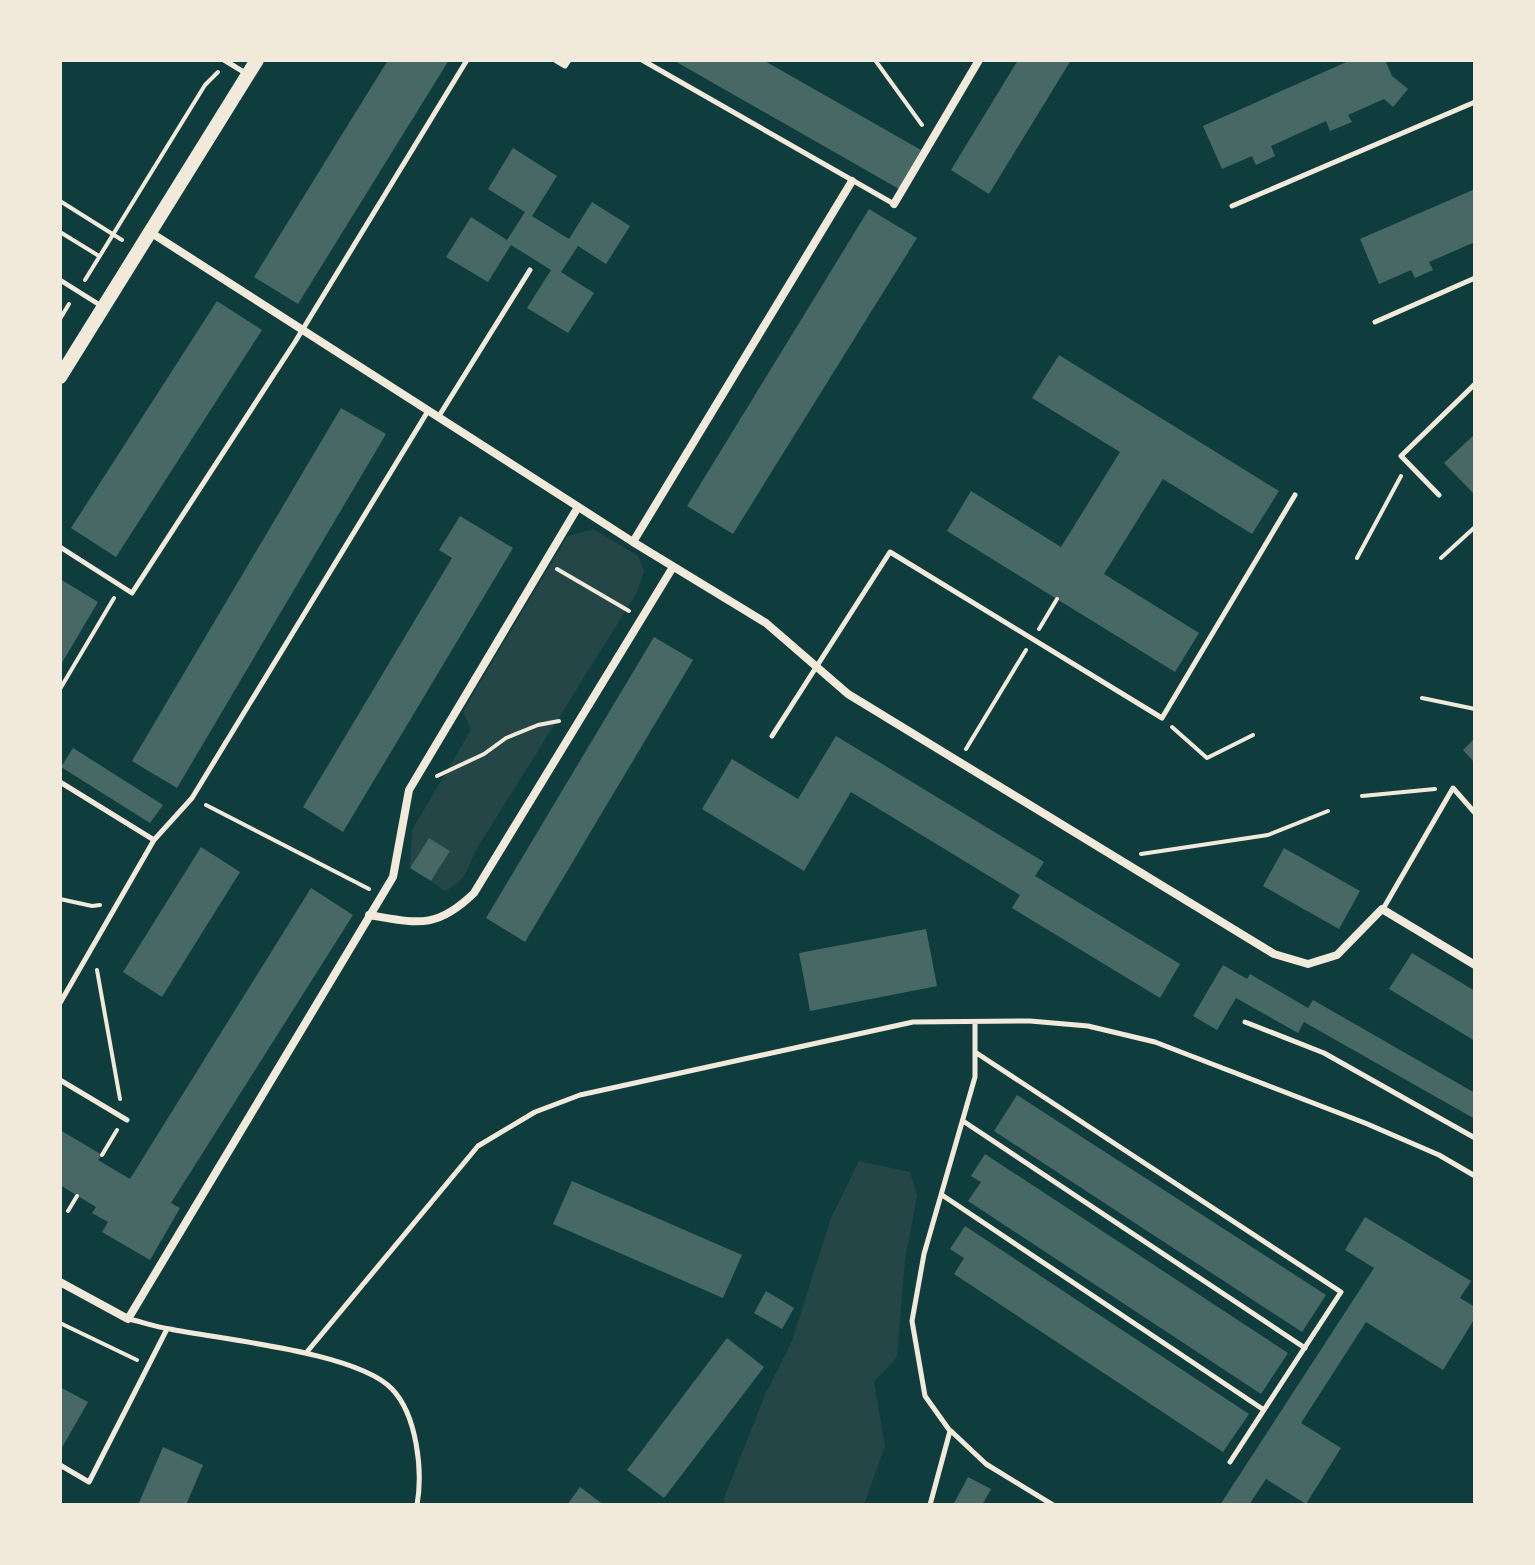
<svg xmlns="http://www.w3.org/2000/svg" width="1535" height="1565" viewBox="0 0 1535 1565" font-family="Arial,sans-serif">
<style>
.green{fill:#244646}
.building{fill:#486865}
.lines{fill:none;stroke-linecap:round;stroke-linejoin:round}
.path{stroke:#f1e9da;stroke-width:4}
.service{stroke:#f1e9da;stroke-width:5}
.minor{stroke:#f1e9da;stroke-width:8}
.tertiary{stroke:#f1e9da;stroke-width:14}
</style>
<rect width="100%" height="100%" fill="#0f3d3e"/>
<path class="green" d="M593 529 638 556 644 571 636 594 476 850C467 870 466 880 445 891L431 881 450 851 429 838 410 868 412 830 471 730 463 711 567 537Z
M859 1161 910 1172 917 1196 905 1260 897 1357 874 1382 885 1446 864 1505H725L724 1498 765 1395 792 1341 831 1218Z"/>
<path class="building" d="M388 60H449L298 304 254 277Z
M673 60H763L921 150 899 189Z
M1018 60H1071L989 194 951 170Z
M1351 60H1385L1392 76 1408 89 1393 107 1384 99 1348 115 1352 122 1330 131 1326 121 1271 146 1275 156 1256 165 1252 156 1222 169 1203 126Z
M513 148 557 176 532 216 569 239 592 202 630 226 606 264 578 246 561 272 594 293 568 333 527 308 551 270 511 245 488 282 446 257 471 217 507 240 525 212 488 189Z
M1475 189V242L1429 262 1433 270 1415 278 1411 270 1379 284 1360 239Z
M869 209 917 238 733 534 687 506Z
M217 301 262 330 116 557 71 528Z
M1059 355 1279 491 1252 534 1163 479 1104 574 1199 633 1175 672 947 531 971 491 1061 547 1120 452 1032 398Z
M341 408 386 434 177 788 132 761Z
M1475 434V495L1444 463Z
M460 516 513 548 343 832 303 807 452 558 439 550Z
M60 579 98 602 60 666Z
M654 637 693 660 525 942 486 918Z
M836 736 1044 862 1035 876 1180 964 1160 998 1012 908 1020 895 851 792 804 871 702 809 732 759 798 799Z
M1475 738V763L1463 750Z
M73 748 163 805 150 823 61 767Z
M429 838 450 851 431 881 410 868Z
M201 847 240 872 162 997 123 972Z
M1284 848 1360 891 1339 929 1263 886Z
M311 888 353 915 171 1203 180 1208 150 1260 102 1232 108 1222 92 1213 96 1207 60 1185V1130L102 1155 98 1160 130 1179Z
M926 929 937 986 810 1011 799 953Z
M1412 953 1475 991V1041L1389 989Z
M1223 965 1247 979 1250 974 1308 1008 1313 1000 1475 1093V1119L1304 1022 1298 1033 1236 998 1217 1030 1193 1016Z
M1017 1095 1326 1295 1302 1332 994 1131Z
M985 1154 1288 1353 1261 1394 968 1201 981 1182 971 1176Z
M572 1181 742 1255 723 1298 553 1224Z
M1365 1217 1471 1281 1460 1298 1475 1307V1318L1443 1370 1366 1322 1301 1423 1341 1448 1306 1504 1266 1479 1249 1505H1220L1374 1268 1345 1250Z
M965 1226 1249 1414 1223 1452 954 1274 964 1258 950 1249Z
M766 1291 794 1308 782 1329 754 1313Z
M727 1338 764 1367 664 1498 627 1470Z
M60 1387 88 1402 60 1451Z
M163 1447 203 1465 186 1505H138Z
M968 1477 991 1489 982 1505H953Z
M580 1487 604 1505H567Z"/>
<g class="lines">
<path class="path" d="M875 60 922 125
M60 201 122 240
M60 232 99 256
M85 280 205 85 218 72
M60 319 69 304
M1357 558 1401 476
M1441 558 1475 527
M557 569 629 611
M1039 629 1057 599
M60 689 114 598
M1422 698 1475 709
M1172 727 1207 758 1253 735
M966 749 1026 650
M437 776 484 754 506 738 538 725 559 721
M1362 796 1435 789
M206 805 369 889
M1141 854 1268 835 1328 811
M60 899 92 906 100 905
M97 970 120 1099
M102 1155 117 1130
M68 1211 77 1196
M60 1323 137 1360"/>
<path class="service" d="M224 60 247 74
M555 60 565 66 569 60
M642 60 894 204
M1232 206 1475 102
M60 280 103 307
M1375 322 1475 278
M439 416 530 270
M1439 495 1401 456 1475 384
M60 547 132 593 295 342 467 60
M772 736 890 552 1162 718 1295 495
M60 782 154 840
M1383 909 1453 788 1475 813
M60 1003 154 840 192 798 428 411
M1245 1022 1324 1053 1475 1138
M975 1052 1341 1292 1230 1462
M60 1080 127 1120
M963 1121 1305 1348
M942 1195 1264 1410
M129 1319C142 1322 156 1327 170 1329 223 1340 357 1352 392 1389 417 1415 423 1471 417 1505
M306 1353 478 1146 535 1112 580 1095 913 1022 1030 1021 1088 1026 1155 1042 1365 1123 1439 1155 1475 1176
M951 1431 986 1464 1053 1505
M60 1465 89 1482 167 1329
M930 1505 950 1431 925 1396 912 1321 924 1254 975 1077V1023"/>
<path class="minor" d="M894 204 979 60
M150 232 633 542 766 623 848 694 1274 954 1308 964 1337 955 1382 909 1475 965
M633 542 852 181
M369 915C417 923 436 930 474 893L673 567
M60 1282 128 1319 393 877 409 790 578 507"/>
<path class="tertiary" d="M60 377 257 60"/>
</g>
<rect width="1535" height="1565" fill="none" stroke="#f1e9da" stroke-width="124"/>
</svg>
